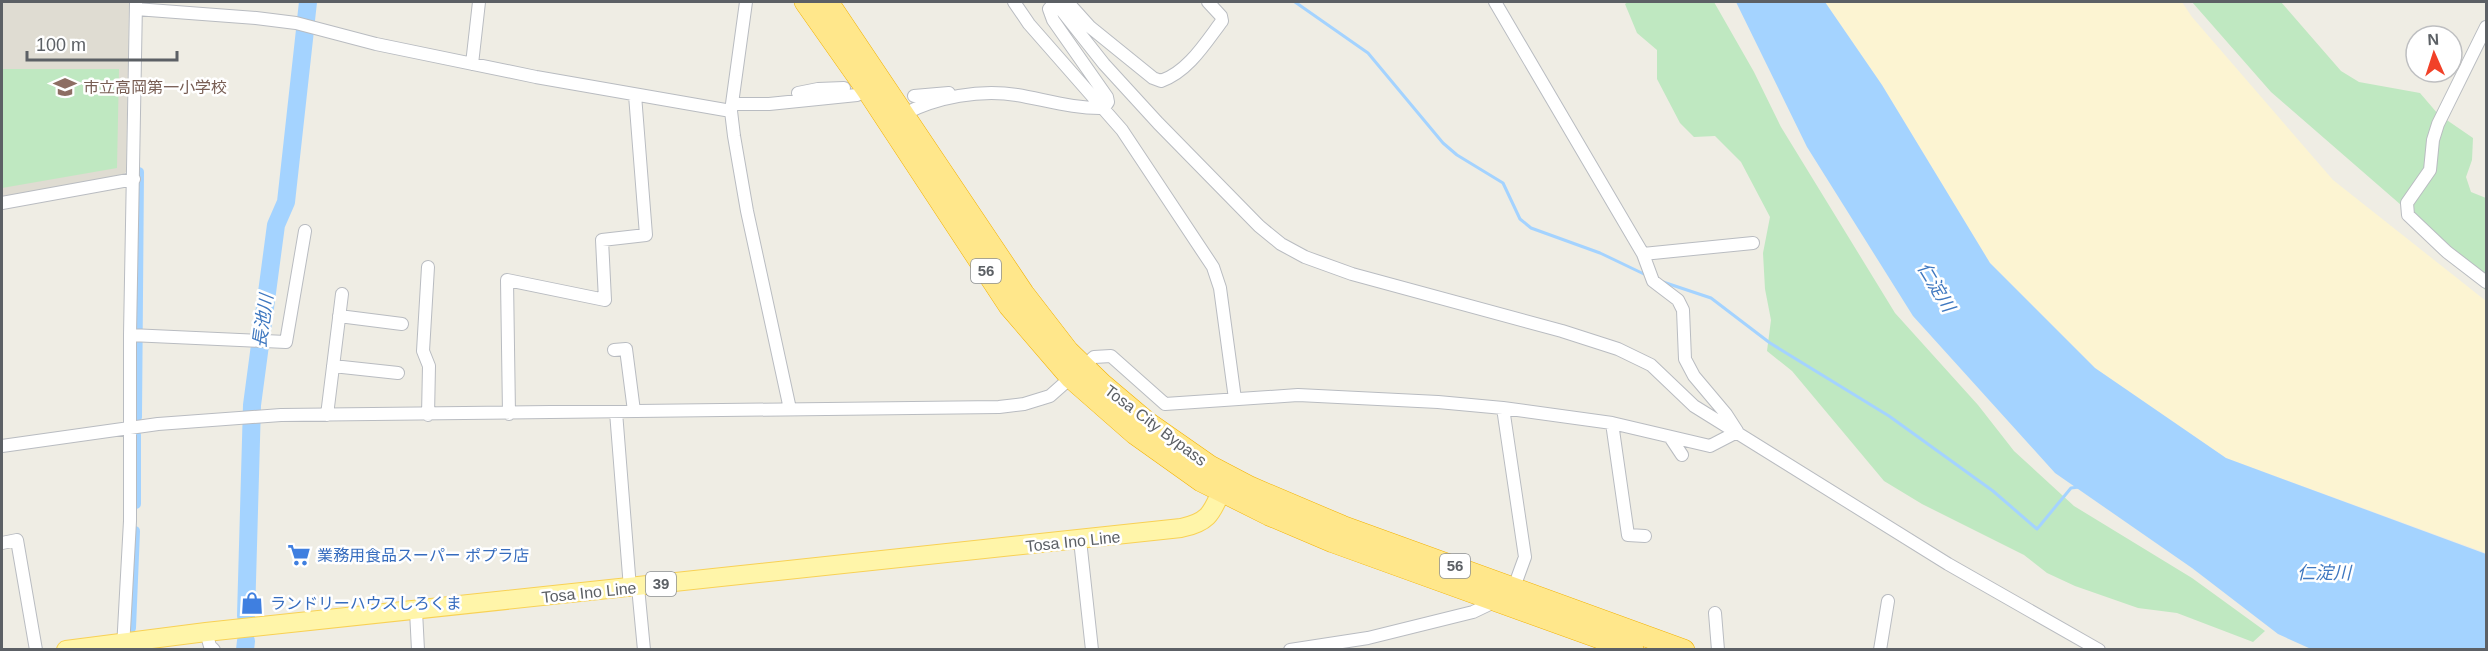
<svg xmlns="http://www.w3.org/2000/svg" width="2488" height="651" viewBox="0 0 2488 651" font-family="Helvetica,'Noto Sans JP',sans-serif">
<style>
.education{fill:#dfdcd2}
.green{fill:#bfe8c1}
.sand{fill:#fcf4d2}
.water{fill:#a4d3ff}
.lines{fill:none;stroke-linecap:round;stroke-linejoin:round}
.stream{stroke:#a4d3ff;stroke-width:3}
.canal{stroke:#a4d3ff;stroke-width:10}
.river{stroke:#a4d3ff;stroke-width:18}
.street-casing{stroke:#b9bcc1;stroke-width:14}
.primary-casing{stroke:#f8d155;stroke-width:20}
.highway-casing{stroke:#f3b200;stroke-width:22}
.street{stroke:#fff;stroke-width:12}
.primary{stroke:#fff5a9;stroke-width:18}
.highway{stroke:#ffe78b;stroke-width:21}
.labels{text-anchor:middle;stroke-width:5;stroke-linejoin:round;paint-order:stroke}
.shield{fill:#fff;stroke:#8d9093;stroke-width:1.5}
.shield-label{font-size:15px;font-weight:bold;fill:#5c6065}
.education-label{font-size:16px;fill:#785e54;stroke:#fff;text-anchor:start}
.street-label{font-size:16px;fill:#5c6065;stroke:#fff}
.shop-label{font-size:16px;fill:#366cbe;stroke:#fff;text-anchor:start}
.water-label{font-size:18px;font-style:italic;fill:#3f78c0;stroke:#fff}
</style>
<rect width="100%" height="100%" fill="#efede4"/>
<path class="education" d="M2 2H129L126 172 119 177 2 199Z"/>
<path class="green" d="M1628 2H1714L1754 72 1781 127 1895 313 1978 405 2014 451 2074 506 2192 578 2265 631 2253 642 2177 613 2138 608 2075 586 2047 573 2024 555 1922 504 1884 481 1792 371 1767 351 1771 320 1765 289 1763 253 1770 217 1741 162 1715 136 1694 137 1680 123 1657 79V50L1637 33 1625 4Z
M2192 2H2281L2341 71 2359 82 2420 93 2438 114 2473 138 2472 160 2466 177 2471 192 2486 198V291L2439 238 2271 92Z
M2 69H119L117 168 2 188Z"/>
<path class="sand" d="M1825 2H2182L2192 17 2333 180 2486 301V553L2226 458 2095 368 1990 263 1882 85Z"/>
<path class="water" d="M1736 2H1825L1882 85 1990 263 2095 368 2226 458 2486 554V649H2311L2278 634 2192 568 2055 473 1913 316 1807 147Z"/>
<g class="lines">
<path class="stream" d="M1295 2 1368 53 1443 143 1457 155 1503 183 1520 219 1531 228 1600 253 1646 275
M1663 282 1711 298 1770 343 1889 416 1993 491 2037 529 2071 488 2079 487"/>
<path class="canal" d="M137 417 139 172
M136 504V435
M131 628 135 531"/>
<path class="river" d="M306 20 308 2
M246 616 252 405 276 225 286 202 305 30
M245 650 246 641"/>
<g class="street-casing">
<path id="street" d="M746 2 731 111 734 136 747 211 790 409
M1014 2 1029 24 1122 130 1213 267 1220 288 1235 399
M1055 2 1104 64 1158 123 1259 226 1281 244 1305 257 1352 274 1562 331 1618 349 1651 365 1694 406 1948 564 2099 650
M1495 2 1643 254 1653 281 1678 300 1683 310 1685 359 1694 376 1726 414 1737 431
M136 9 256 18 296 23 376 44 536 77 731 111
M2486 27 2438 124 2433 140 2430 170 2407 203 2408 215 2447 252 2486 282
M472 64 479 2
M798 93 818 89 844 88
M914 96 949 93
M733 104H769L857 95 867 90
M904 114C937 97 980 89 1017 95 1046 100 1075 109 1104 108L1108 102 1107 97 1053 20 1049 9 1055 2 1072 7 1090 27 1153 78 1161 81C1188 72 1206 42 1222 21L1221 16 1208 2
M2 203 134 179
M1643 254 1753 243
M339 316 402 324
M130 335 286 342 305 231
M614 350 626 349 634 411
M333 366 398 373
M1503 408 1525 557 1517 579 1510 590
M616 412 630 588
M509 414 507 280 605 300 602 240 646 235 635 95
M327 415 342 294
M428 415 429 366 423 351 428 267
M1612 423 1628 535 1645 536
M1670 437 1682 455
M2 446 158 424 281 415 999 407 1024 404 1050 396 1094 357 1111 356 1165 404 1298 395 1438 402 1503 408 1612 423 1710 446 1737 432
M1080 540 1092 650
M2 543 17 540 36 650
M638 587 644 650
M416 611 418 650
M1715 613 1718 650
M206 632 210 646 214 650
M123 648 130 521V335L136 2
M1290 650 1368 638 1473 612 1496 601
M1880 650 1888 601"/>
</g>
<g class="primary-casing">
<path id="primary" d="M66 650 206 632 1181 528C1216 521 1212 506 1228 478"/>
</g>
<g class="highway-casing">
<path id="highway" d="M805 2 867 90 1009 306 1070 377 1135 434 1201 481 1269 515 1333 542 1633 650
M828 2 1024 294 1068 351 1102 384 1147 422 1210 466 1250 487 1342 526 1684 650"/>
</g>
<use href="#street" class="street"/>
<use href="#primary" class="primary"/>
<use href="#highway" class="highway"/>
</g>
<defs>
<g id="school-bare" transform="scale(1.8)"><path d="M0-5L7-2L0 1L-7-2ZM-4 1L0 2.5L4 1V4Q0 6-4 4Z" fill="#8d6e63" stroke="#fff" stroke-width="2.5" paint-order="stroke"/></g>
<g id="supermarket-bare" transform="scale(1.8)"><path d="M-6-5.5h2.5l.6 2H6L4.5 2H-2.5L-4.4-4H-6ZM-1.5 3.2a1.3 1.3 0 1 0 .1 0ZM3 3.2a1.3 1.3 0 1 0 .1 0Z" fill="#3f7fe0" stroke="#fff" stroke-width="2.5" paint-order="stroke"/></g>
<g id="shop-bare" transform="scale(1.8)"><path d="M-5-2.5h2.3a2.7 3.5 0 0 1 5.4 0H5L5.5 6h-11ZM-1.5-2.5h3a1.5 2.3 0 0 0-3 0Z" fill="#3f7fe0" stroke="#fff" stroke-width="2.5" paint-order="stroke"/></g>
</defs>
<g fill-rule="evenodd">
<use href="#school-bare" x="65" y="87"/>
<use href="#supermarket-bare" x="299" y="555"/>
<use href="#shop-bare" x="252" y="603"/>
</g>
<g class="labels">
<g class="shield">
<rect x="971" y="259" width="30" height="24" rx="4.5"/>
<rect x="1440" y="554" width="30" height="24" rx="4.5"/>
<rect x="646" y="572" width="30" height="24" rx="4.5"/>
</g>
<g class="shield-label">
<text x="986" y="276">56</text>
<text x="1455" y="571">56</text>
<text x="661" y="589">39</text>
</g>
<g class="education-label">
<text x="83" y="93">市立高岡第一小学校</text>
</g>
<g class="street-label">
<text transform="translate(1156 425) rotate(37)" y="6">Tosa City Bypass</text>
<text transform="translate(1073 541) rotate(-6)" y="6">Tosa Ino Line</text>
<text transform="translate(589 592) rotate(-6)" y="6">Tosa Ino Line</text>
</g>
<g class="shop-label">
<text x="317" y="561">業務用食品スーパー ポプラ店</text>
<text x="270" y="609">ランドリーハウスしろくま</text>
</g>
<g class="water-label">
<text transform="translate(1936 287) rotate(59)" y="6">仁淀川</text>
<text transform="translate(263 321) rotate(-82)" y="6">長池川</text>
<text x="2324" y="579">仁淀川</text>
</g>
</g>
<rect width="2488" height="651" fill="none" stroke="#5c6065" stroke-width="6"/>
<g transform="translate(2434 54) rotate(357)"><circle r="28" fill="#ffffff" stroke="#bebfc1" stroke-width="1.5"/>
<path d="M0-4.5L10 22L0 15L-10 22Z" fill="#f14128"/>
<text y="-9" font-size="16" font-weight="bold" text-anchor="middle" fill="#5c6065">N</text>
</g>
<path d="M27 51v9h150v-9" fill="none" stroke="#5c6065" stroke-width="3"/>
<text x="36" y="51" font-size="18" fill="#5c6065" stroke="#ffffff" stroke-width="4.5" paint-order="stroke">100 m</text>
</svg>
